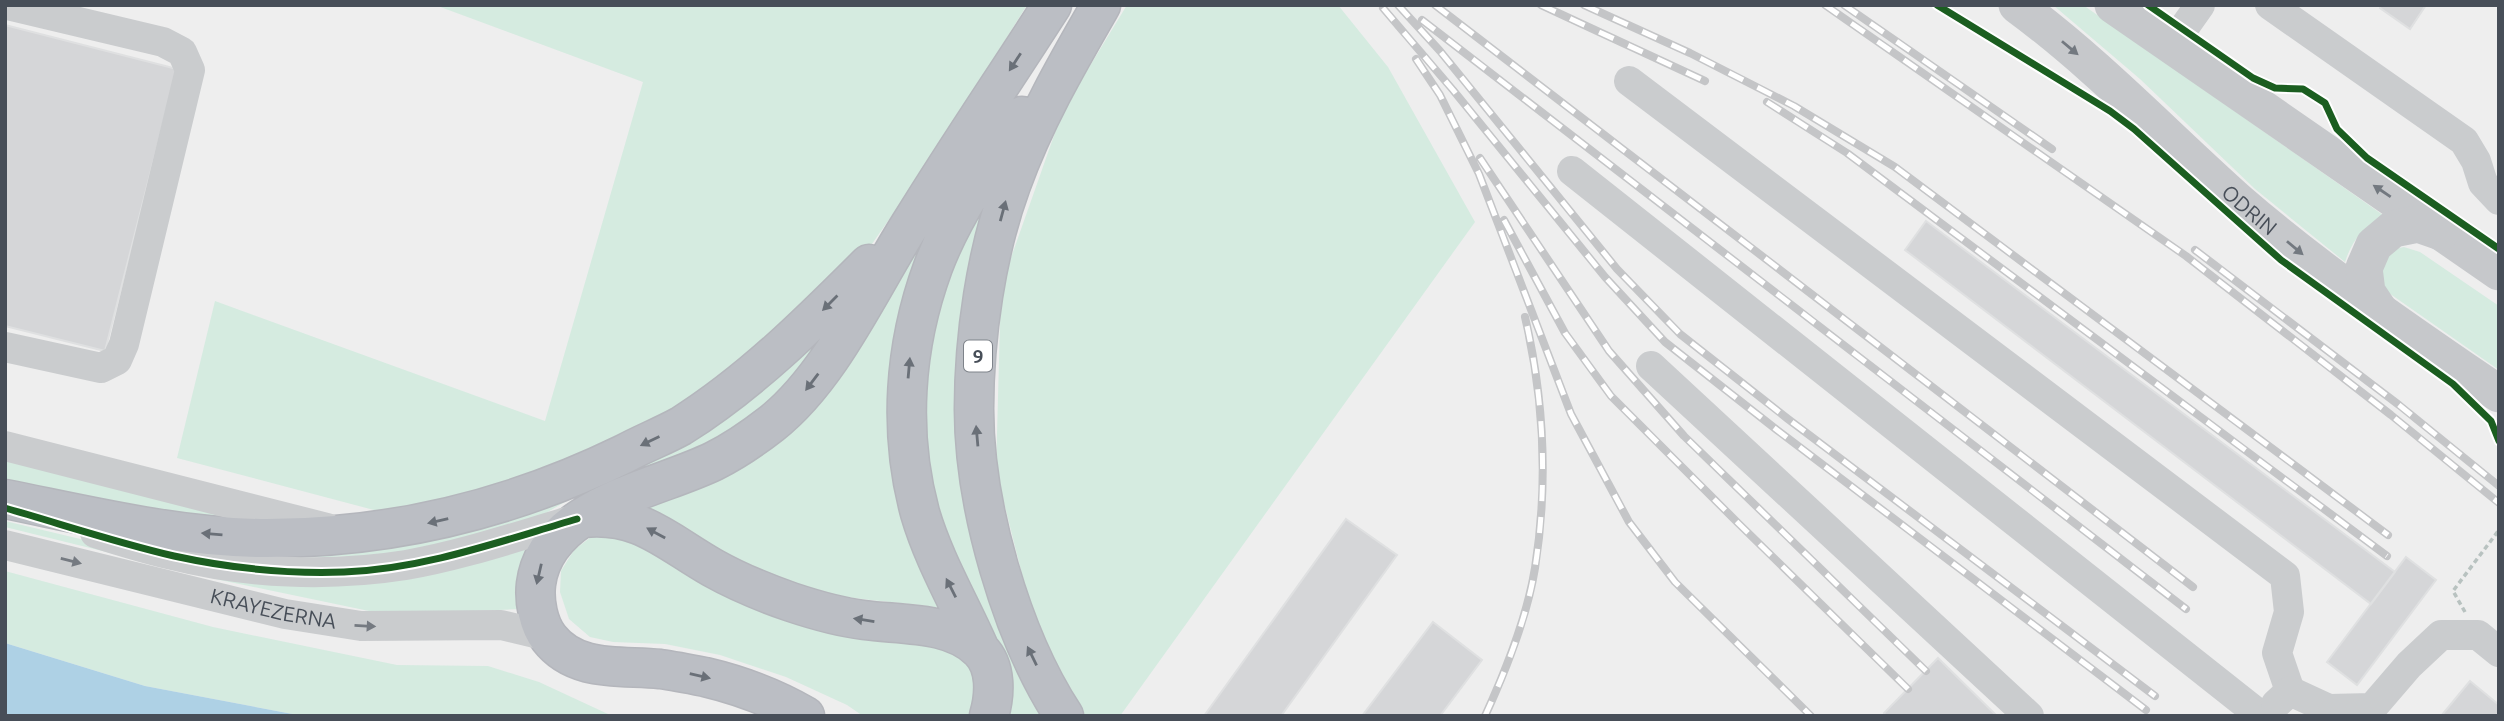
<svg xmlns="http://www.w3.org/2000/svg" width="2504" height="721" viewBox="0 0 2504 721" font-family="Ubuntu,sans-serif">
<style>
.green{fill:#d5ebe0}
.water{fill:#aed1e5}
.building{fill:#d5d6d8;stroke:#dfe0e1;stroke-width:2}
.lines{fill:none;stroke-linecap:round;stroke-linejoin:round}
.highway-casing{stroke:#b4b6bc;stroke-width:41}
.path{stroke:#b8c2c0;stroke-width:3.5;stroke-dasharray:5 3.5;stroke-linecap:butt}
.minor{stroke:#caccce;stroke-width:30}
.major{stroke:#c6c8cb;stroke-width:37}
.highway{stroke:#bbbec4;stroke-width:38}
.rail-casing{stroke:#c4c5c7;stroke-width:8}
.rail{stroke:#fff;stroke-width:5;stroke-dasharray:16;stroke-linecap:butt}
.cycleway-casing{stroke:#fff;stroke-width:11}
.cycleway{stroke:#1b5e20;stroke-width:7}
.oneway{fill:#737980}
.oneway2{fill:#6a7078}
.oneway3{fill:#757a81}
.labels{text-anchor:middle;stroke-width:5;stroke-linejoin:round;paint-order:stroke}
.shield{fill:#fff;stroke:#7e838a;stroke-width:2}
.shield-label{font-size:19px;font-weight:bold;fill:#474e58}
.street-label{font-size:21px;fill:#474e58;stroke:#fff}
</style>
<rect width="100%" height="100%" fill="#eee"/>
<path class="green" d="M435 5H1027L928 164 867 251 772 342 660 421 523 482 389 514 177 458 215 301 545 421 643 82Z
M1127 5H1338L1388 67 1475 222 1120 716H1083L1034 622 996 471 1001 286 1063 110Z
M2053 5H2083L2383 215C2364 227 2352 240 2345 262L2255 189 2140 79Z
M973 166 893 390 953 610C900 600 845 602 793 585 736 567 685 533 634 504L688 483 894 284Z
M988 191 967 444 1056 716H1007L955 576 915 457 931 301Z
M2404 247 2420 252 2499 306V370L2386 291 2379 269 2382 260 2395 249Z
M828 322 837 329 746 429 631 481 575 496 534 520 400 555 260 559 478 520Z
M5 459 244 517 243 525 5 484Z
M5 521 231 575 529 541C520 565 517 584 521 609L427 613 369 611 220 580 5 527Z
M608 529 896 635 965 655 978 676 976 716H863L847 705 786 677 720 655 665 644 613 642 590 637 569 619 560 592 561 571 574 550 591 537Z
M5 571 213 627 397 665 488 666 539 682 608 714 657 716H303L145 686 5 643Z"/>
<path class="water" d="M5 643 145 686 303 716H5Z"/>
<path class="building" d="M2381 5H2426L2410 29 2380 8Z
M5 25 177 69 105 351 5 326Z
M1926 221 2395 572 2371 604 1905 250Z
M1346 519 1397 555 1281 716H1204Z
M2406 557 2436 580 2357 685 2327 662Z
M1433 622 1482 660 1440 716H1362Z
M1938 658 1997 716H1886L1884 713Z
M2470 681 2499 705V712L2496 716H2441Z"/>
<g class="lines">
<g class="highway-casing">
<path id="highway" d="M5 499C90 516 175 537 261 538 390 539 509 510 624 454 642 444 663 436 681 426 751 382 811 322 869 264
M583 518C640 512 667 542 713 568 738 582 765 593 791 602 815 610 839 617 864 620 901 625 951 621 980 650 997 667 995 695 989 716
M980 650C960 604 934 561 920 513 898 432 904 346 933 267 953 213 989 163 1022 116
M805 716C774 698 739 685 705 677 690 674 675 671 660 669 622 665 576 673 549 638 538 624 534 601 536 584 546 506 655 490 714 461 734 451 753 438 771 424 832 376 871 285 913 220 958 147 1006 77 1052 5
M1064 716C1011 635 974 505 974 409 974 337 986 253 1011 185 1034 121 1067 64 1101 5"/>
</g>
<path class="path" d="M2465 612 2453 591 2499 530"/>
<g class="minor">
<path d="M2270 5 2464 141 2476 161 2483 183 2499 200"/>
<path d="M2171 46 2200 5"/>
<path d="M1629 81 2285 576 2289 612 2277 653 2290 691"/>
<path d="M1572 171 2261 716"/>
<path d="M5 347 101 368 117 360 124 344 190 70 182 52 163 42 7 5"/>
<path d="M1651 366 2029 716"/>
<path d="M5 446 327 528"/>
<path d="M95 533C120 541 146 549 172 555 247 574 330 577 406 565 464 555 521 535 577 519"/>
<path id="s1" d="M5 545 285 614 361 626 501 625 547 636"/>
<path d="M2276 704 2290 691 2329 709 2372 708 2409 665 2441 635H2478L2499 652"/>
</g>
<g class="major">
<path id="s2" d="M2017 5C2097 64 2165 136 2239 202 2321 273 2410 333 2499 394"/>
<path d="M2113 5 2499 272"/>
<path d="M2381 313 2367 292 2364 268 2374 245 2393 229 2418 224 2441 232"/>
</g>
<use href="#highway" class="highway"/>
<g class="rail-casing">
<path id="rail" d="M1398 5 1440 51 1617 269 1680 334 1788 419 2155 696
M1435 5 2193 587
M1541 5 1705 81
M1584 5 1690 53 1794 106 1895 167 2388 535
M1825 5 2186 256 2391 415 2499 503
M1844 5 2052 149
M1383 8 1453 90 1605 277 1665 342 1777 430 2146 710
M1422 20 2186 609
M1416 59 1440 95 1479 174 1571 414 1629 522 1675 582 1811 716
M1767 102 1847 153 2387 556
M1480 158 1609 351 1684 436 1926 671
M1504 220 1565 333 1611 396 1738 523 1908 689
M2195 250 2399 405 2499 486
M1485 716C1506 670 1527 618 1535 568 1548 485 1544 399 1525 317"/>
</g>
<use href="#rail" class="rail"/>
<g class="cycleway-casing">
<path id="cycleway" d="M1937 5 2110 111 2134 129 2281 260 2453 384 2491 421 2499 441
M2148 5 2253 78 2275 88 2303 89 2325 103 2337 129 2367 158 2499 249
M5 508C61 524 118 543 174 556 229 568 288 574 344 572 424 569 501 541 577 519"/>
</g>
<use href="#cycleway" class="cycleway"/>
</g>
<defs><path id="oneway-solid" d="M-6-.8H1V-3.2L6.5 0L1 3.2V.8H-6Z" transform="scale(1.75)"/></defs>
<g class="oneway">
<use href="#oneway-solid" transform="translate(2070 48) rotate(40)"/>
<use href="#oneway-solid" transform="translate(2382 191) rotate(-146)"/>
<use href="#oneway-solid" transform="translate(2295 248) rotate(40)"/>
</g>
<g class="oneway2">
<use href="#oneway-solid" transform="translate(1015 62) rotate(123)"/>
<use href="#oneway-solid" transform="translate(1003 211) rotate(-75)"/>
<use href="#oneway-solid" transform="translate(830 303) rotate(135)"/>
<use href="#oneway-solid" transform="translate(909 368) rotate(-85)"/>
<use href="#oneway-solid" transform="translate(812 382) rotate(127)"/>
<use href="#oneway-solid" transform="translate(977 436) rotate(-95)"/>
<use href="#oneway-solid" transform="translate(650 441) rotate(154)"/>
<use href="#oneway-solid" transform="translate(438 521) rotate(167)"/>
<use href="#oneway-solid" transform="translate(656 533) rotate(-151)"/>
<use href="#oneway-solid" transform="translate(212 534) rotate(-175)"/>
<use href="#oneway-solid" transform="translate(539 574) rotate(103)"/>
<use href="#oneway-solid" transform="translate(951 588) rotate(-117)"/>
<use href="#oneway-solid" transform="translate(864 620) rotate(-171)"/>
<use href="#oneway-solid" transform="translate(1032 656) rotate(-116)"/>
<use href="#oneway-solid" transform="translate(700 676) rotate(13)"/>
</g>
<g class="oneway3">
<use href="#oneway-solid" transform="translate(71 561) rotate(14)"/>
<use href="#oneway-solid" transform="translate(365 626) rotate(3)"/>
</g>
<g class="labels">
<rect class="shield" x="964" y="340.5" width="28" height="31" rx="5"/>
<g class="shield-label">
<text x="978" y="363">9</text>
</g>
<g class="street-label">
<text dy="7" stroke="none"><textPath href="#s2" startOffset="310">ODRIN</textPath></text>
<text dy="7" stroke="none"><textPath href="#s1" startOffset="276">KRAYEZERNA</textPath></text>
</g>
</g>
<rect width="2504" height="721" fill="none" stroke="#474e58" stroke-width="14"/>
</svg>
